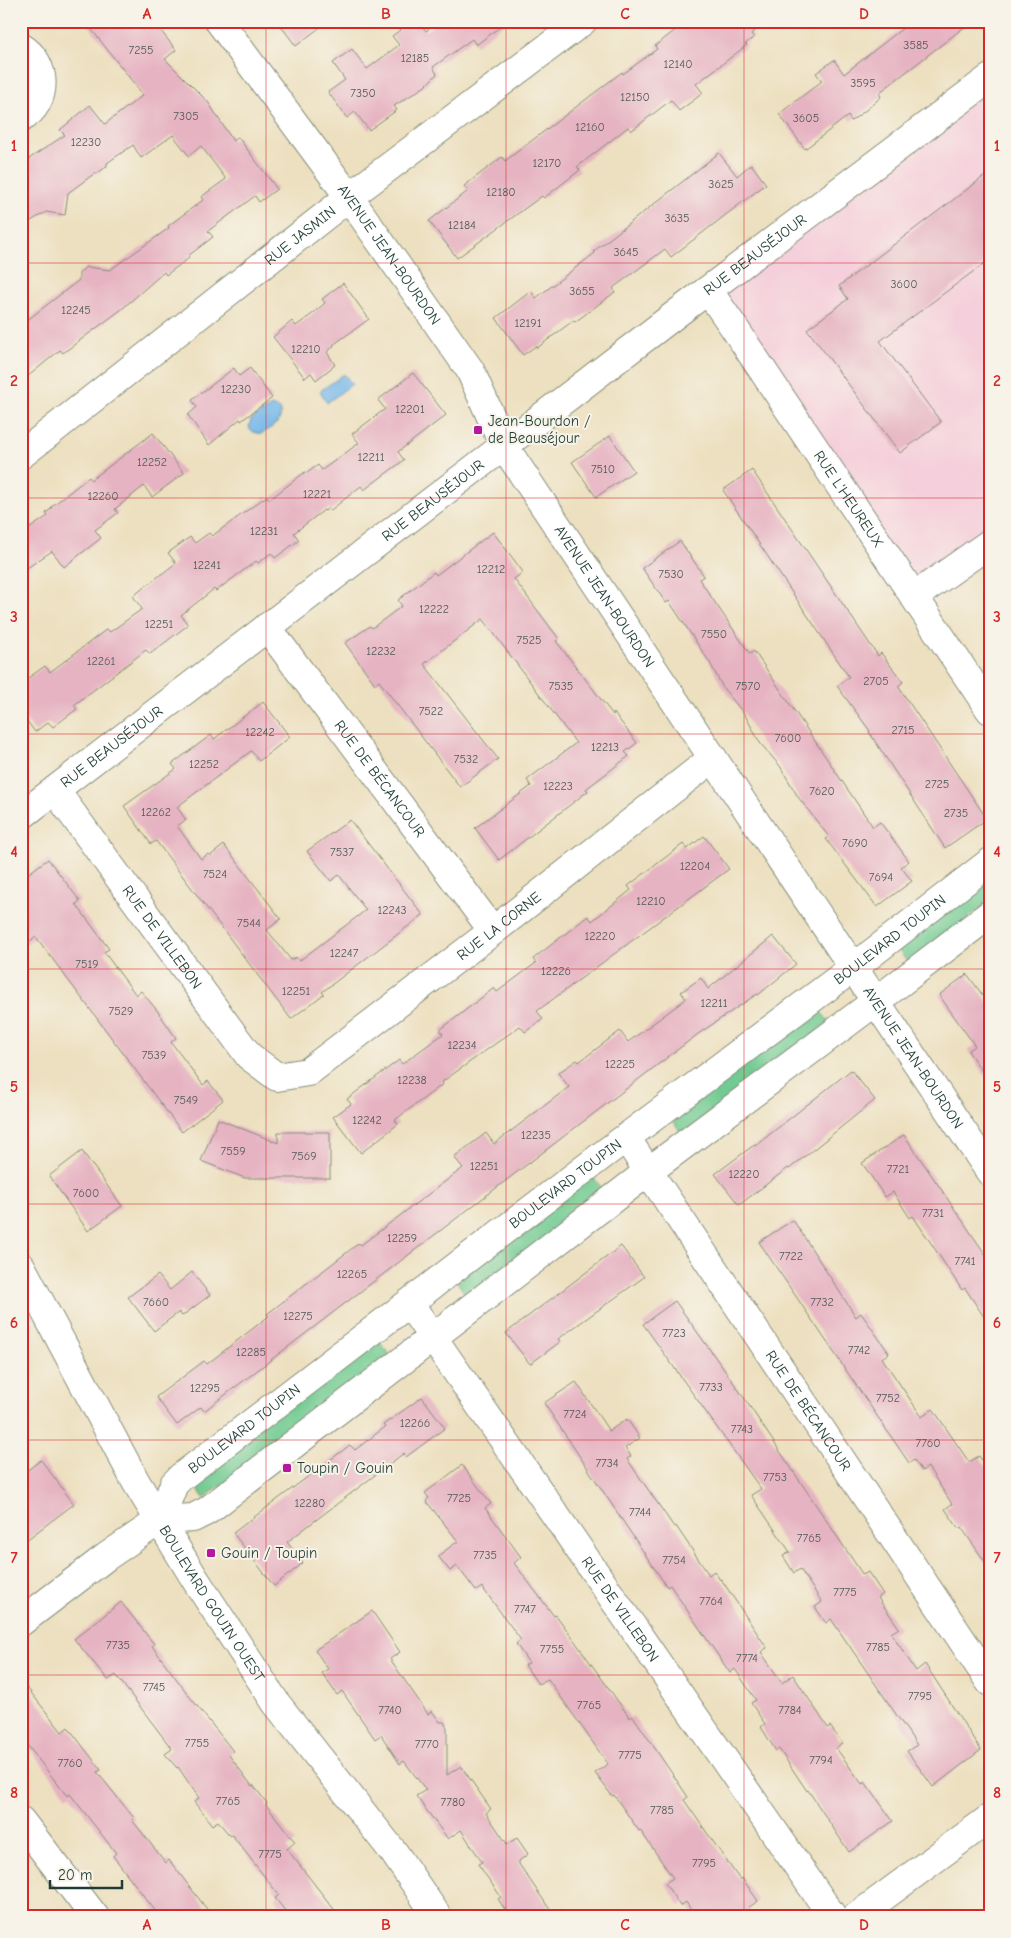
<svg xmlns="http://www.w3.org/2000/svg" width="1011" height="1938" viewBox="0 0 1011 1938" font-family="'Comic Neue',sans-serif">
<style>
.built{fill:#f5cfdb}
.green{fill:#71cb92;stroke:#488463}
.water{fill:#74b7e9;stroke:#4a7a8e}
.building{fill:#e6b3c2}
.lines{fill:none;stroke-linecap:round;stroke-linejoin:round}
.minor-casing{stroke:#868e7a;stroke-width:30}
.minor{stroke:#fff;stroke-width:28}
.grid{fill:none;stroke:#d62828;stroke-width:1;stroke-opacity:0.55}
.poi-dot{fill:#b5179e;stroke:#f7f3e8;stroke-width:2}
.labels{text-anchor:middle;stroke-width:4;stroke-linejoin:round;paint-order:stroke}
.number-label{font-size:12px;fill:#515a58}
.street-label{font-size:15px;fill:#1f3d34;stroke:#f7f3e8}
.poi-label{font-size:15px;fill:#1f3d34;stroke:#f7f3e8;text-anchor:start}
.neatline{fill:none;stroke:#d62828;stroke-width:2}
.grid-label{font-size:16px;text-anchor:middle;font-weight:bold;fill:#d62828}
</style>
<rect width="100%" height="100%" fill="#f7f3e8"/>
<filter id="ink" filterUnits="userSpaceOnUse"><feTurbulence type="fractalNoise" baseFrequency=".02" numOctaves="2"/><feDisplacementMap in="SourceGraphic" scale="10" xChannelSelector="R" yChannelSelector="G"/><feConvolveMatrix kernelMatrix="1 2 1 2 8 2 1 2 1" color-interpolation-filters="sRGB"/></filter>
<filter id="wash" filterUnits="userSpaceOnUse"><feTurbulence type="fractalNoise" baseFrequency=".0096" numOctaves="4" result="noise"/><feDisplacementMap in="SourceGraphic" scale="20" xChannelSelector="R" yChannelSelector="G"/><feGaussianBlur stdDeviation="1.12" result="paint"/><feColorMatrix in="noise" values="0 0 0 0 0 0 0 0 0 0 0 0 0 0 0 0 0 1.4 0 .05"/><feComposite in="paint" operator="in"/></filter>
<g filter="url(#wash)">
<rect width="100%" height="100%" fill="#ede0c0"/>
<path class="built" d="M990 78V543L915 596 708 290Z"/>
<path class="green" d="M990 874V901L909 964 895 946Z
M816 1006 830 1023 682 1134 670 1116Z
M592 1175 605 1193 468 1298 455 1279Z
M377 1339 391 1356 204 1498 191 1479Z"/>
<path class="water" d="M344 374 352 384 327 403 320 391Z
M271 406 280 409C284 423 270 428 261 434L251 431 249 427 251 420Z"/>
<g id="blocks">
<path class="building" d="M85 21H153L176 50 165 59 208 102 233 141 238 137 277 189 259 202 255 196 208 231 213 237 188 256 189 258 166 275 164 272 122 309 63 353 60 350 21 382V325L79 280V273L86 267 110 270 169 228 168 226 203 200 201 197 226 179 201 146 189 156 173 135 141 158 133 145 107 163V166L98 173H95L68 193 65 215 46 212 21 227V164L65 135 60 130 90 105 105 124 143 95Z
M277 21H328L296 46Z
M412 21H418L426 31 440 21H508L476 45 472 39 433 67 437 74 424 87 394 106 397 110 369 130 355 112 347 118 328 92 345 80 333 63 352 49 367 69 399 45 392 36Z
M687 21H767L751 34 754 37 745 44 747 45 696 84 703 93 679 111 671 100 631 131 628 127 577 167 580 170 544 198 542 196 457 258 429 221 468 191 464 186 502 157 505 161 622 72 623 74 657 49 655 46Z
M912 21H972L879 93 881 97 866 110 851 121 848 116 805 149 779 114 822 81 816 73 834 60 844 74Z
M719 153 737 176 751 164 766 184 671 257 665 249 613 288 615 292 575 322 574 320 537 348 536 346 523 355 496 318 531 291 536 298 595 253 594 251Z
M990 172V259L880 341 941 422 900 453 807 329 848 299 839 286Z
M343 283 369 319 333 345 334 346 327 352 335 365 316 380 311 373 305 378 273 337 292 321 296 326 311 315 325 303 322 299Z
M234 368 239 376 250 368 272 398 241 421 240 419 209 445 188 415 197 407 192 400Z
M413 373 446 415 398 452 404 460 364 490 361 486 331 510 329 508 325 511 324 510 294 533 299 540 275 558 271 553 258 563 256 561 216 591 214 589 181 615 188 625 150 654 146 650 74 705 77 709 53 727 48 722 35 732 21 713V683L45 666 50 672 107 629 110 632 142 609 133 596 176 563 168 553 190 537 195 543 209 533 212 536 267 496 269 500 305 472 307 473 318 465 322 470 359 443 352 434 385 409 378 400Z
M153 433 184 473 152 497 144 486 115 509 118 513 95 530 101 538 64 567 52 551 21 572V534L48 516 46 513 52 508 51 507 89 477 91 480Z
M610 436 634 471 596 497 572 462Z
M752 470 878 656 881 653 903 682 898 686 987 819 945 848 869 732 870 731 837 686 849 677 723 490Z
M493 532 523 572 514 579 559 639 556 641 613 715 614 713 637 743 625 752 629 756 586 789 588 791 499 860 475 828 531 786 527 780 576 743 483 619 424 664 498 759 460 787 379 681 375 684 345 643 370 626 372 628 402 606 398 600 434 572 436 575Z
M680 541 704 576 699 579 750 654 754 651 873 827 880 822 909 861 901 867 912 881 877 907 826 839 829 837 798 797 780 766 760 743 745 715 723 688 710 663 669 601 666 603 642 568Z
M263 702 290 737 259 761 251 751 177 807 186 820 177 826 201 859 208 854 210 856 224 845 281 919 267 930 291 960 296 957 299 961 366 910 339 875 331 881 307 851 350 820 423 915 322 992 324 994 291 1019 156 841 151 844 124 806 176 769 172 764 211 735 214 739Z
M704 836 729 869 537 1011 543 1019 525 1032 520 1026 442 1082 443 1084 395 1120 398 1124 361 1153 333 1117 351 1104 347 1099 399 1060 402 1064 443 1034 440 1030 494 988 497 992 536 963 533 959 588 916 592 921 631 890 628 886 683 844 687 849Z
M48 859 80 901 76 904 109 949 104 952 136 995 141 991 156 1009 176 1038 171 1042 203 1085 208 1081 223 1100 182 1132 36 937 21 948V879Z
M773 936 796 964 758 995 757 994 698 1034 204 1411 201 1407 177 1425 156 1397 204 1361 207 1364 269 1316 267 1314 359 1243 361 1245 463 1168 454 1157 486 1133 494 1144 569 1087 558 1073 577 1060 579 1062 620 1031 628 1042 686 999 681 992 701 978 708 989Z
M967 974 990 1005V1083L968 1051 975 1046 939 995Z
M851 1070 875 1100 789 1169 788 1168 739 1205 715 1174 754 1145 755 1146Z
M218 1119 278 1143V1132H330V1178H245L201 1161Z
M904 1135 990 1261V1326L965 1288 962 1290 913 1216 910 1218 893 1192 885 1197 862 1163Z
M82 1151 122 1206 88 1231 49 1176Z
M793 1220 856 1317 861 1313 889 1353 882 1358 922 1417 933 1409 969 1462 979 1456 990 1471V1569L961 1527 959 1529 945 1509 952 1504 928 1467 922 1471 914 1460 909 1463 759 1242Z
M621 1246 644 1277 558 1339 560 1342 530 1364 506 1333Z
M192 1272 210 1295 182 1316 179 1312 154 1331 128 1297 158 1275 170 1290Z
M675 1301 738 1389 863 1575 868 1572 883 1594 878 1598 899 1628 891 1633 916 1671 925 1664 981 1750 933 1787 907 1751 917 1745 831 1619 826 1623 815 1607 822 1602 800 1569 794 1573 783 1556 790 1552 751 1495 761 1489 643 1324Z
M576 1382 609 1431 627 1419 640 1438 625 1448 631 1456 627 1459 674 1527 676 1526 709 1575 714 1571 720 1580 721 1579 767 1648 761 1652 782 1683 793 1675 828 1728 830 1726 842 1743 836 1748 862 1784 865 1782 893 1821 849 1852 808 1790 807 1791 779 1749 776 1751 761 1727 765 1724 751 1703 756 1700 735 1669 730 1673 670 1585 667 1587 544 1403Z
M422 1397 445 1428 406 1457 404 1453 287 1542 303 1563 274 1586 233 1533 350 1445 355 1450 385 1427 383 1425Z
M41 1460 74 1504 21 1544V1475Z
M462 1465 491 1504 485 1508 521 1557 514 1563 554 1616 556 1615 630 1718 633 1716 688 1797 684 1800 740 1880 742 1878 758 1901 748 1908 754 1917H695L686 1902 680 1906 665 1883 673 1878 640 1830 639 1831 614 1795 612 1796 595 1773 608 1764 548 1679 538 1684 525 1665 529 1663 516 1644 521 1640 482 1587 476 1591 457 1566 450 1571 438 1556 458 1541 426 1501 429 1498 425 1493Z
M121 1602 154 1644 152 1646 190 1697 233 1751 229 1755 252 1786 253 1785 267 1803 266 1805 295 1842 287 1849 340 1917H290L275 1898 279 1895 232 1835 230 1836 218 1821 212 1825 194 1802 199 1798 178 1767 177 1768 165 1754 172 1749 116 1675 108 1680 74 1639Z
M372 1611 400 1652 390 1659 428 1714 432 1711 440 1722H444L447 1728V1775L461 1766 491 1809 486 1813 507 1844 517 1838 528 1854 519 1861V1864L555 1917H510L498 1899 501 1897 478 1864 482 1862 461 1830 448 1839 416 1796 426 1790 404 1761 400 1764 381 1735 375 1739 342 1691 337 1695 322 1673 328 1669 315 1650Z
M21 1680 62 1732 68 1727 101 1770 97 1772 134 1818 132 1820 166 1863 169 1860 213 1917H160L113 1856 116 1853 70 1794 67 1796 21 1737Z"/>
</g>
</g>
<g filter="url(#ink)">
<use href="#blocks" fill-opacity="0" stroke="#868e7a" stroke-width="1"/>
<g class="lines">
<g class="minor-casing">
<g id="minor">
<path id="s1" d="M219 21 349 197 470 370 504 446 990 1172"/>
<path d="M21 47C48 63 49 103 21 118"/>
<path id="s2" d="M708 290 733 326 990 710"/>
<path id="s3" d="M21 455 349 197 583 21"/>
<path d="M915 596 990 543"/>
<path id="s4" d="M267 627 493 931"/>
<path id="s5" d="M55 790 249 1056 277 1077 308 1072 493 931 713 758"/>
<path id="s6" d="M21 816 676 314 990 78"/>
<path id="s7" d="M626 1138 990 1682"/>
<path id="s8" d="M21 1266 136 1482 195 1579 276 1703 395 1854 438 1917"/>
<path id="s9" d="M409 1303 833 1917"/>
<path id="s10" d="M160 1520 174 1484 181 1477 604 1154 853 968 990 862"/>
<path d="M21 1622 106 1557 160 1520 193 1518 207 1511 649 1171 875 1002 990 914"/>
<path d="M21 1821 95 1917"/>
<path d="M856 1917 990 1818"/>
</g>
</g>
<use href="#minor" class="minor"/>
</g>
</g>
<path class="grid" d="M266 21V1917M506 21V1917M744 21V1917M21 263H990M21 498H990M21 734H990M21 969H990M21 1204H990M21 1440H990M21 1675H990"/>
<g class="poi-dot">
<rect x="473" y="425" width="10" height="10" rx="2.5"/>
<rect x="282" y="1463" width="10" height="10" rx="2.5"/>
<rect x="206" y="1548" width="10" height="10" rx="2.5"/>
</g>
<g class="labels">
<g class="number-label">
<text x="916" y="49">3585</text>
<text x="141" y="54">7255</text>
<text x="415" y="62">12185</text>
<text x="678" y="68">12140</text>
<text x="863" y="87">3595</text>
<text x="363" y="97">7350</text>
<text x="635" y="101">12150</text>
<text x="186" y="120">7305</text>
<text x="806" y="122">3605</text>
<text x="590" y="131">12160</text>
<text x="86" y="146">12230</text>
<text x="547" y="167">12170</text>
<text x="721" y="188">3625</text>
<text x="501" y="196">12180</text>
<text x="677" y="222">3635</text>
<text x="462" y="229">12184</text>
<text x="626" y="256">3645</text>
<text x="904" y="288">3600</text>
<text x="582" y="295">3655</text>
<text x="76" y="314">12245</text>
<text x="528" y="327">12191</text>
<text x="306" y="353">12210</text>
<text x="236" y="393">12230</text>
<text x="410" y="413">12201</text>
<text x="371" y="461">12211</text>
<text x="152" y="466">12252</text>
<text x="603" y="473">7510</text>
<text x="317" y="498">12221</text>
<text x="103" y="500">12260</text>
<text x="264" y="535">12231</text>
<text x="207" y="569">12241</text>
<text x="491" y="573">12212</text>
<text x="671" y="578">7530</text>
<text x="434" y="613">12222</text>
<text x="159" y="628">12251</text>
<text x="714" y="638">7550</text>
<text x="529" y="644">7525</text>
<text x="381" y="655">12232</text>
<text x="101" y="665">12261</text>
<text x="876" y="685">2705</text>
<text x="561" y="690">7535</text>
<text x="748" y="690">7570</text>
<text x="431" y="715">7522</text>
<text x="903" y="734">2715</text>
<text x="260" y="736">12242</text>
<text x="788" y="742">7600</text>
<text x="605" y="751">12213</text>
<text x="466" y="763">7532</text>
<text x="204" y="768">12252</text>
<text x="937" y="788">2725</text>
<text x="558" y="790">12223</text>
<text x="822" y="795">7620</text>
<text x="156" y="816">12262</text>
<text x="956" y="817">2735</text>
<text x="855" y="847">7690</text>
<text x="342" y="856">7537</text>
<text x="695" y="870">12204</text>
<text x="215" y="878">7524</text>
<text x="881" y="881">7694</text>
<text x="651" y="905">12210</text>
<text x="392" y="914">12243</text>
<text x="249" y="927">7544</text>
<text x="600" y="940">12220</text>
<text x="344" y="957">12247</text>
<text x="87" y="968">7519</text>
<text x="556" y="975">12226</text>
<text x="296" y="995">12251</text>
<text x="714" y="1007">12211</text>
<text x="121" y="1015">7529</text>
<text x="462" y="1049">12234</text>
<text x="154" y="1059">7539</text>
<text x="620" y="1068">12225</text>
<text x="412" y="1084">12238</text>
<text x="186" y="1104">7549</text>
<text x="367" y="1124">12242</text>
<text x="536" y="1139">12235</text>
<text x="233" y="1155">7559</text>
<text x="304" y="1160">7569</text>
<text x="484" y="1170">12251</text>
<text x="898" y="1173">7721</text>
<text x="744" y="1178">12220</text>
<text x="86" y="1197">7600</text>
<text x="933" y="1217">7731</text>
<text x="402" y="1242">12259</text>
<text x="791" y="1260">7722</text>
<text x="965" y="1265">7741</text>
<text x="352" y="1278">12265</text>
<text x="156" y="1306">7660</text>
<text x="822" y="1306">7732</text>
<text x="298" y="1320">12275</text>
<text x="674" y="1337">7723</text>
<text x="859" y="1354">7742</text>
<text x="251" y="1356">12285</text>
<text x="711" y="1391">7733</text>
<text x="205" y="1392">12295</text>
<text x="888" y="1402">7752</text>
<text x="575" y="1418">7724</text>
<text x="415" y="1427">12266</text>
<text x="742" y="1433">7743</text>
<text x="928" y="1447">7760</text>
<text x="607" y="1467">7734</text>
<text x="775" y="1481">7753</text>
<text x="459" y="1502">7725</text>
<text x="310" y="1507">12280</text>
<text x="640" y="1516">7744</text>
<text x="809" y="1542">7765</text>
<text x="485" y="1559">7735</text>
<text x="674" y="1564">7754</text>
<text x="845" y="1596">7775</text>
<text x="711" y="1605">7764</text>
<text x="525" y="1613">7747</text>
<text x="118" y="1649">7735</text>
<text x="878" y="1651">7785</text>
<text x="552" y="1653">7755</text>
<text x="747" y="1662">7774</text>
<text x="154" y="1691">7745</text>
<text x="920" y="1700">7795</text>
<text x="589" y="1709">7765</text>
<text x="390" y="1714">7740</text>
<text x="790" y="1714">7784</text>
<text x="197" y="1747">7755</text>
<text x="427" y="1748">7770</text>
<text x="630" y="1759">7775</text>
<text x="821" y="1764">7794</text>
<text x="70" y="1767">7760</text>
<text x="228" y="1805">7765</text>
<text x="453" y="1806">7780</text>
<text x="662" y="1814">7785</text>
<text x="270" y="1858">7775</text>
<text x="704" y="1867">7795</text>
</g>
<g class="street-label">
<text dy="5" stroke="none"><textPath href="#s3" startOffset="355">RUE JASMIN</textPath></text>
<text dy="5" stroke="none"><textPath href="#s1" startOffset="289">AVENUE JEAN-BOURDON</textPath></text>
<text dy="5" stroke="none"><textPath href="#s6" startOffset="924">RUE BEAUSÉJOUR</textPath></text>
<text dy="5" stroke="none"><textPath href="#s2" startOffset="252">RUE L'HEUREUX</textPath></text>
<text dy="5" stroke="none"><textPath href="#s6" startOffset="519">RUE BEAUSÉJOUR</textPath></text>
<text dy="5" stroke="none"><textPath href="#s1" startOffset="694">AVENUE JEAN-BOURDON</textPath></text>
<text dy="5" stroke="none"><textPath href="#s6" startOffset="114">RUE BEAUSÉJOUR</textPath></text>
<text dy="5" stroke="none"><textPath href="#s4" startOffset="189">RUE DE BÉCANCOUR</textPath></text>
<text dy="5" stroke="none"><textPath href="#s5" startOffset="636">RUE LA CORNE</textPath></text>
<text dy="5" stroke="none"><textPath href="#s5" startOffset="182">RUE DE VILLEBON</textPath></text>
<text dy="5" stroke="none"><textPath href="#s10" startOffset="938">BOULEVARD TOUPIN</textPath></text>
<text dy="5" stroke="none"><textPath href="#s1" startOffset="1249">AVENUE JEAN-BOURDON</textPath></text>
<text dy="5" stroke="none"><textPath href="#s10" startOffset="532">BOULEVARD TOUPIN</textPath></text>
<text dy="5" stroke="none"><textPath href="#s7" startOffset="328">RUE DE BÉCANCOUR</textPath></text>
<text dy="5" stroke="none"><textPath href="#s10" startOffset="128">BOULEVARD TOUPIN</textPath></text>
<text dy="5" stroke="none"><textPath href="#s8" startOffset="388">BOULEVARD GOUIN OUEST</textPath></text>
<text dy="5" stroke="none"><textPath href="#s9" startOffset="372">RUE DE VILLEBON</textPath></text>
</g>
<g class="poi-label">
<text x="488" y="426">Jean-Bourdon /<tspan x="488" dy="17">de Beauséjour</tspan></text>
<text x="297" y="1473">Toupin / Gouin</text>
<text x="221" y="1558">Gouin / Toupin</text>
</g>
</g>
<rect width="1011" height="1938" fill="none" stroke="#f7f3e8" stroke-width="55"/>
<path d="M50 1880v8h72v-8" fill="none" stroke="#1f3d34" stroke-width="2.5"/>
<text x="58" y="1880" font-size="15" fill="#1f3d34" stroke="#f7f3e8" stroke-width="4" paint-order="stroke">20 m</text>
<rect x="28" y="28" width="956" height="1882" class="neatline"/>
<g class="grid-label">
<text x="147" y="19">A</text>
<text x="386" y="19">B</text>
<text x="625" y="19">C</text>
<text x="864" y="19">D</text>
<text x="14" y="151">1</text>
<text x="997" y="151">1</text>
<text x="14" y="386">2</text>
<text x="997" y="386">2</text>
<text x="14" y="622">3</text>
<text x="997" y="622">3</text>
<text x="14" y="857">4</text>
<text x="997" y="857">4</text>
<text x="14" y="1092">5</text>
<text x="997" y="1092">5</text>
<text x="14" y="1328">6</text>
<text x="997" y="1328">6</text>
<text x="14" y="1563">7</text>
<text x="997" y="1563">7</text>
<text x="14" y="1798">8</text>
<text x="997" y="1798">8</text>
<text x="147" y="1930">A</text>
<text x="386" y="1930">B</text>
<text x="625" y="1930">C</text>
<text x="864" y="1930">D</text>
</g>
</svg>
